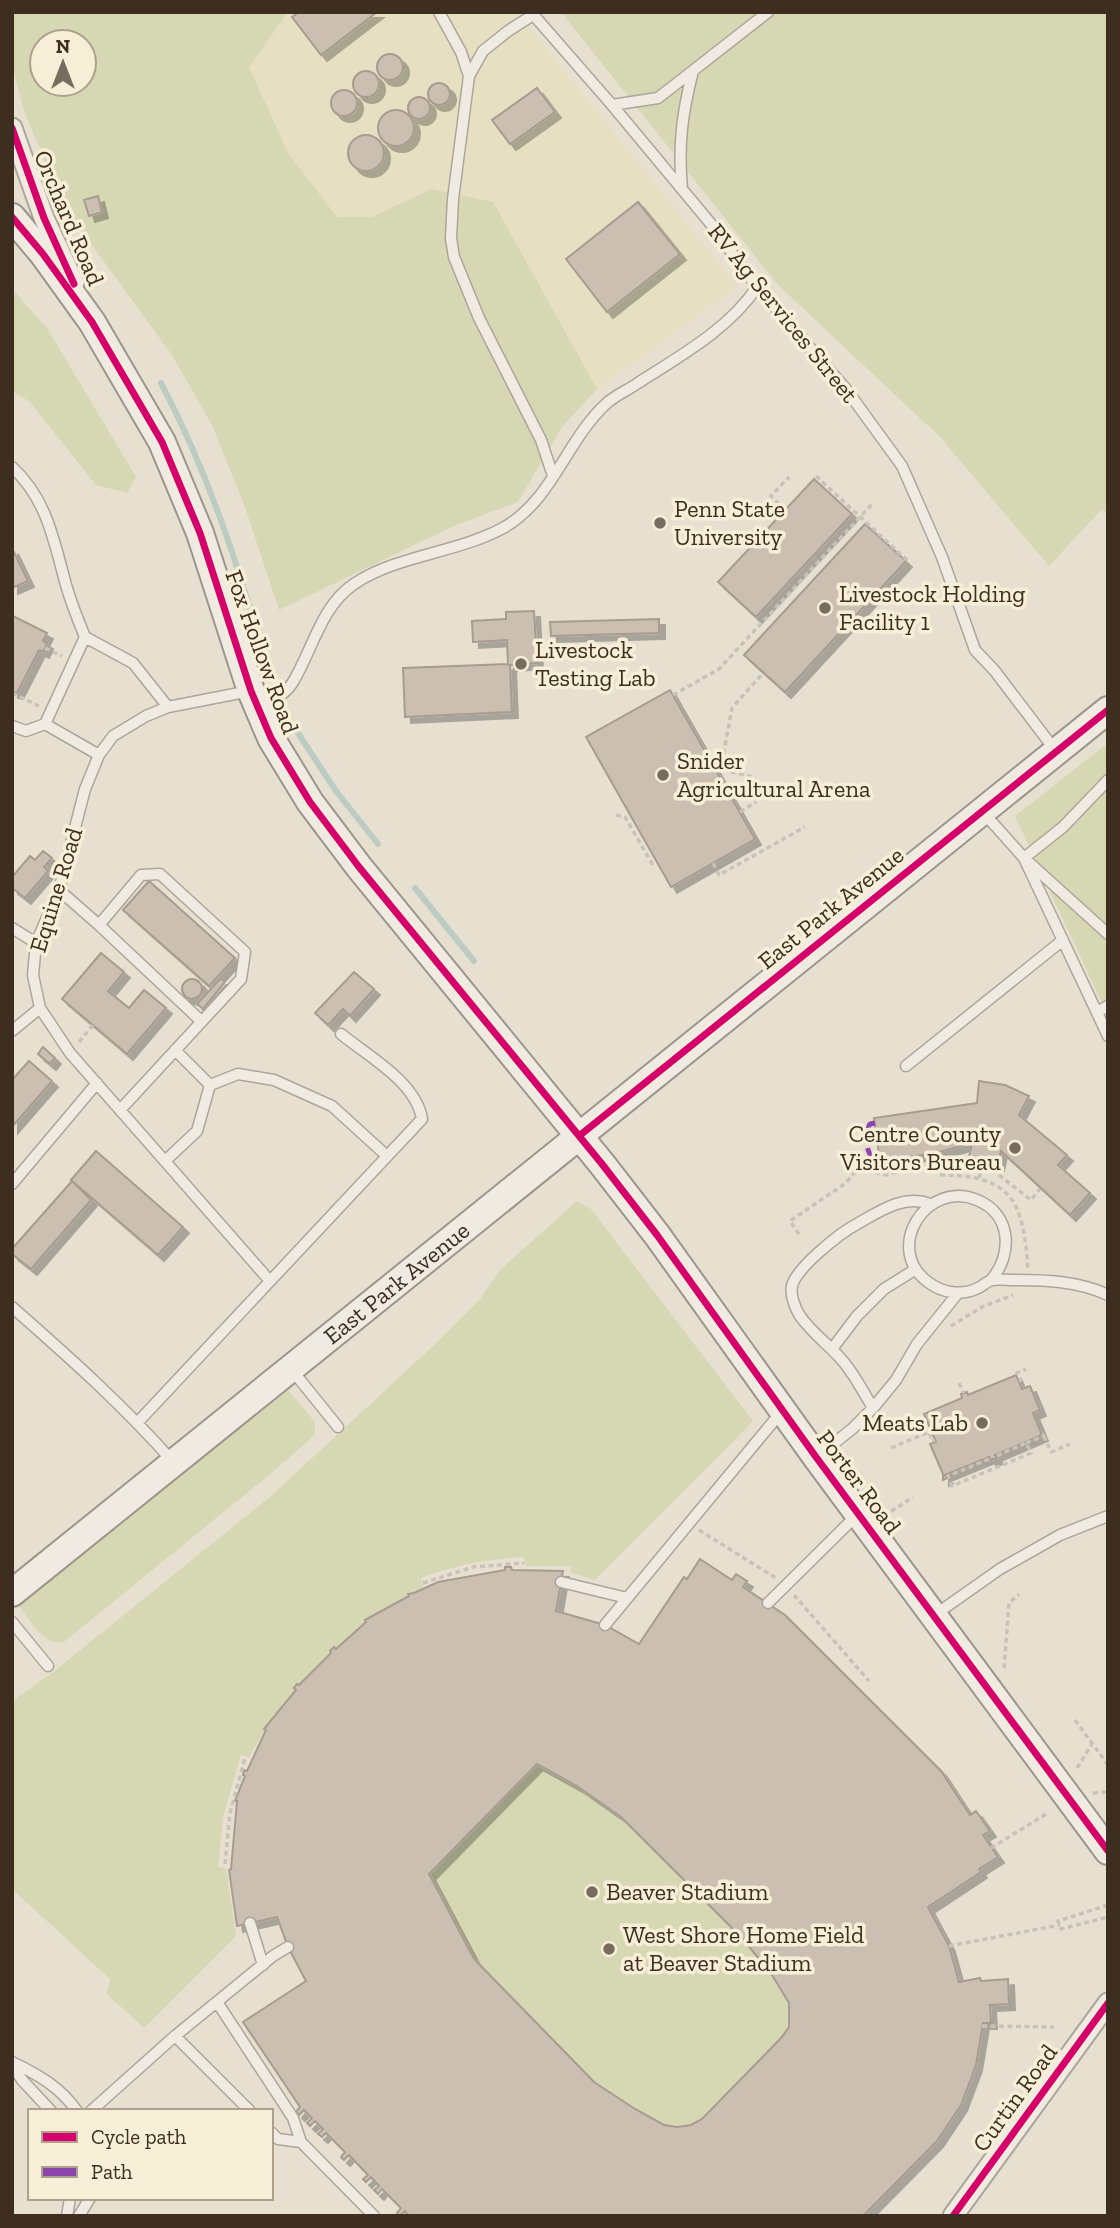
<svg xmlns="http://www.w3.org/2000/svg" width="1120" height="2228" viewBox="0 0 1120 2228" font-family="'Zilla Slab',serif">
<style>
.farmland{fill:#e6dfc2}
.green{fill:#d6d7b3;fill-rule:evenodd}
.lines{fill:none;stroke-linecap:round;stroke-linejoin:round}
.stream{stroke:#bcccc2;stroke-width:6}
.building{fill:#cbbfb2;stroke:#a89c90;stroke-width:2;fill-rule:evenodd;filter:url(#shadow)}
.lane-casing{stroke:#ada599;stroke-width:13}
.street-casing{stroke:#ada599;stroke-width:23}
.secondary-casing{stroke:#9c958a;stroke-width:30}
.path{stroke:#c8c2b9;stroke-width:3.5;stroke-dasharray:5 3.5;stroke-linecap:butt}
.lane{stroke:#efebe3;stroke-width:10}
.street{stroke:#efebe3;stroke-width:19}
.secondary{stroke:#efebe3;stroke-width:26}
.quiet{stroke:#8e44ad;stroke-width:5;stroke-dasharray:10 5;stroke-linecap:butt}
.cycleway-casing{stroke:#f7eed8;stroke-width:11}
.cycleway{stroke:#d6006c;stroke-width:7}
.poi-dot{fill:#786c5e;stroke:#f7eed8;stroke-width:2.5}
.labels{text-anchor:middle;stroke-width:7;stroke-linejoin:round;paint-order:stroke}
.street-label{font-size:24px;fill:#3d2e20;stroke:#f7eed8}
.poi-label{font-size:24px;fill:#3d2e20;stroke:#f7eed8;text-anchor:start}
</style>
<defs>
<filter id="shadow"><feDropShadow dx="6" dy="6" stdDeviation="0" flood-color="#0004"/></filter>
</defs>
<rect width="100%" height="100%" fill="#e7e0d1"/>
<path class="farmland" d="M288 12H517L738 287 597 389 493 202 431 189 372 217H337L288 153 249 67Z"/>
<path class="green" d="M12 12H288L249 67 288 153 337 217H372L431 189 493 202 597 389 562 427 518 502 456 525 279 610 245 507 212 425 172 355 65 208 24 111 12 66ZM42 42H84V84H42Z
M561 12H1108V515L1102 509 1049 566 940 437 778 285Z
M12 289 47 328 136 477 127 493 96 485 30 402 12 391Z
M1108 743V1016L1015 816Z
M577 1201 591 1209 753 1421 595 1580 571 1573V1566H525L524 1557C488 1559 455 1565 421 1578L423 1587 414 1593 438 1582 505 1570V1567H511L512 1570 563 1571 557 1611 605 1625 639 1644 684 1577 687 1578 700 1559 732 1579 736 1574 747 1581 743 1587 785 1615 941 1771 970 1814 976 1811 990 1831 983 1835 998 1857 979 1869 981 1872 929 1907 949 1946 959 1982 980 1978 981 1981 1008 1979 1009 2004 991 2006V2023L983 2024C980 2038 980 2053 976 2066 956 2130 908 2171 863 2216H409L405 2211 400 2216 397 2213 401 2208 383 2189 378 2194 374 2190 379 2185 371 2178 366 2182 363 2179 368 2174 349 2155 344 2160 341 2157 345 2152 327 2133 322 2137 318 2134 323 2129 315 2122 310 2126 307 2123 312 2118 304 2110 299 2115 296 2112 300 2107 243 2022 306 1981 288 1947 277 1917 237 1926 236 1920 229 1870 231 1869 237 1802 235 1801 244 1777 243 1775 244 1770 247 1771 264 1730 249 1758 241 1755 223 1817 218 1867 226 1868 236 1936 144 2028 107 1994 110 1979 12 1889V1701L52 1673 271 1496 432 1347 480 1299 500 1270Z
M288 1390 315 1422V1435L269 1475 64 1642C43 1646 30 1620 19 1606Z"/>
<g class="lines">
<path class="stream" d="M161 383C211 478 241 574 270 677
M290 721 336 791 378 844
M415 888 474 961"/>
</g>
<path class="building" d="M299 12H377L321 55 292 17Z
M377 67a13 13 0 1 1 26 0a13 13 0 1 1-26 0Z
M353 84a13 13 0 1 1 26 0a13 13 0 1 1-26 0Z
M428 94a11 11 0 1 1 22 0a11 11 0 1 1-22 0Z
M537 88 555 112 510 144 492 120Z
M331 103a13 13 0 1 1 26 0a13 13 0 1 1-26 0Z
M408 108a11 11 0 1 1 22 0a11 11 0 1 1-22 0Z
M378 128a18 18 0 1 1 36 0a18 18 0 1 1-36 0Z
M348 153a18 18 0 1 1 36 0a18 18 0 1 1-36 0Z
M98 196 102 212 89 216 84 200Z
M638 202 680 254 607 312 566 259Z
M814 479 852 514 756 617 718 582Z
M865 524 906 561 785 692 744 655Z
M12 548 28 581 12 588Z
M534 611 537 663 510 665 512 712 405 717 403 668 508 664 507 640 473 642 472 621 506 619V612Z
M13 616 47 633 43 641 47 643 45 648 43 652 39 650 17 693 12 692Z
M659 619V633L551 636 550 622Z
M670 690 755 839 671 887 586 737Z
M43 851 52 858 44 867 48 871 25 898 12 888V877L30 856 35 860Z
M149 881 235 958 209 986 123 910Z
M101 953 124 972 108 991 129 1008 144 990 166 1008 127 1054 62 999Z
M354 972 374 989 350 1016 343 1009 328 1025 315 1013Z
M182 989a10 10 0 1 1 20 0a10 10 0 1 1-20 0Z
M220 979 224 980V983L203 1009 197 1004Z
M43 1047 55 1058 50 1064 38 1054Z
M29 1061 52 1081 12 1127V1080Z
M979 1081 1005 1085 1029 1096 1019 1115 1067 1155 1058 1165 1090 1193 1070 1215 1001 1151 998 1165 969 1157 972 1143 936 1153 880 1161 874 1118 977 1103Z
M96 1151 183 1227 158 1255 71 1180Z
M72 1181 91 1200 31 1269 12 1254V1249Z
M1016 1375 1022 1389 1030 1386 1040 1410 1033 1413 1042 1435 995 1455 997 1458 990 1460 989 1457 945 1475 947 1478 943 1480V1474L930 1444 936 1442 924 1414 962 1398 961 1394 967 1392 968 1395Z
M700 1559 732 1580 736 1574 747 1581 743 1587 785 1615 941 1771 970 1815 976 1811 990 1831 983 1835 998 1857 979 1869 981 1872 928 1907 949 1946 959 1982 980 1978 981 1981 1008 1979 1009 2004 990 2005 991 2023H983L976 2065 961 2105 937 2141 863 2216H409L405 2211 400 2216 397 2213 401 2208 382 2189 378 2194 374 2190 379 2186 371 2177 366 2182 363 2179 368 2175 349 2155 344 2160 341 2157 345 2152 326 2133 322 2137 318 2134 323 2129 315 2121 310 2126 307 2123 312 2118 304 2110 299 2115 296 2112 300 2107 243 2022 306 1981 288 1947 277 1917 237 1926 229 1870 231 1869 237 1801H235L245 1776 243 1775 244 1770 247 1771 266 1730 264 1729 296 1690 294 1688 297 1684 299 1685 331 1653 330 1651 334 1647 336 1649 366 1622 365 1620 409 1596 408 1594 414 1593 438 1582 505 1570V1567H511L512 1570 563 1571 556 1611 605 1625 639 1644 684 1577 687 1579ZM537 1764 577 1786 621 1817 742 1938 772 1975 789 2003V2027L782 2037 702 2119 691 2125 677 2127 664 2125 635 2109 594 2082 474 1959 429 1874Z"/>
<g class="lines">
<g class="lane-casing">
<path id="lane" d="M439 12 461 52 469 76 453 199 451 238 454 257 479 318 541 440 553 476
M531 12 612 105 711 224 757 287 846 389 902 466 942 557 975 650 994 670 1055 750
M469 76 483 51 508 31 533 15
M612 105 658 98 768 12
M682 189C678 146 682 113 693 71
M12 467C47 499 54 541 66 585 71 602 78 620 85 637
M250 691 168 707 146 716 113 736 99 755 85 789 59 890 36 943 33 975 40 1008 70 1053 270 1281
M260 708C272 701 285 695 293 682 312 651 321 606 354 584 397 555 457 553 503 528 553 500 566 440 607 403 616 395 628 390 638 383 680 356 729 329 757 287
M12 726 26 731 45 724
M99 755 45 724 85 637 133 663 168 707
M1108 780 1063 827 1024 858 1108 1036
M982 811 1024 858 1108 934
M59 890 99 925 141 875 160 874 245 952 241 979 121 1109
M99 925 201 1021
M12 928 36 943
M1097 1012 1108 1006
M12 1031 40 1008
M175 1050 210 1085
M906 1066 1063 940
M165 1161 197 1131 210 1085 238 1074 274 1080 332 1106 387 1156
M12 1184 97 1083
M991 1280C1013 1255 1012 1214 977 1200 926 1179 883 1249 928 1282 942 1293 962 1296 978 1288 983 1286 987 1281 992 1280 998 1279 1007 1280 1013 1280 1045 1280 1079 1281 1108 1295
M12 1307C69 1357 124 1406 174 1463
M832 1349 857 1316 884 1289 916 1269
M292 1370 338 1427
M873 1408C863 1392 854 1373 841 1359 828 1344 811 1332 800 1316 795 1308 790 1295 792 1286 796 1268 840 1233 857 1224 880 1211 904 1194 930 1204
M138 1422 422 1119C416 1082 368 1056 341 1034
M818 1456 852 1429 873 1408 896 1380 917 1344 958 1293
M561 1582 627 1598
M768 1603 858 1514
M936 1614 1000 1569 1060 1535 1108 1516
M12 1622 48 1666
M605 1625 782 1411
M250 1923 263 1965
M217 2002 293 2118 301 2142 374 2216
M175 2036 250 2111
M12 2062C39 2075 60 2087 77 2111
M12 2064 22 2080 51 2111
M91 2111 175 2036 273 1956 288 1947
M271 2132 278 2139 301 2142
M67 2216 70 2198
M79 2216 90 2198"/>
</g>
<g class="street-casing">
<path id="street" d="M12 128 44 218 74 283
M953 2216 1108 2003"/>
</g>
<g class="secondary-casing">
<g id="secondary">
<path d="M12 217 43 254 92 322 162 442 200 533 251 691 271 738 310 802 359 867 602 1164 657 1235 816 1457 1108 1851"/>
<path id="s1" d="M12 1593 1108 710"/>
</g>
</g>
<path class="path" d="M816 476 908 561
M785 510 771 496 789 477
M45 648 62 656
M12 693 39 706
M673 695 719 669 872 504
M752 777 729 771 723 757 732 708 763 673
M740 812 756 802
M616 815 625 817 654 867
M713 863 719 875 805 827
M79 1042 93 1025
M886 1160 888 1174
M940 1175C1013 1175 1023 1202 1028 1269
M979 1178 984 1161
M799 1234 790 1221 846 1183 853 1174 860 1169 886 1175 921 1166 967 1164 995 1172 1031 1200 1040 1189
M951 1326 982 1307 1013 1295
M1019 1381 1021 1380 1017 1373 1026 1369
M959 1383 964 1393
M1044 1436 1051 1452 1070 1444
M1026 1443 1044 1436 1040 1431
M891 1448 929 1432 932 1441 935 1440
M989 1459 948 1476 952 1486 1031 1453 1026 1443 996 1456
M884 1516 913 1497
M699 1530 776 1578
M423 1583 473 1567 524 1563
M794 1595 869 1681
M1004 1668 1009 1603 1019 1594
M1075 1720 1108 1765
M1077 1768 1092 1744
M1093 1793 1108 1792
M991 1848 1046 1814
M225 1864 230 1813 245 1758
M1108 1905 1058 1921 1061 1929 1108 1917
M949 1946 1060 1925
M982 2026 1054 2027"/>
<use href="#lane" class="lane"/>
<use href="#street" class="street"/>
<use href="#secondary" class="secondary"/>
<path class="quiet" d="M875 1123 870 1124C860 1142 871 1158 881 1173"/>
<g class="cycleway-casing">
<path id="cycleway" d="M12 128 44 218 74 284
M12 217 43 254 92 322 162 442 200 533 251 691 271 738 310 802 359 867 602 1164 657 1235 816 1457 1108 1851
M579 1136 1108 710
M953 2216 1108 2003"/>
</g>
<use href="#cycleway" class="cycleway"/>
</g>
<g class="poi-dot">
<circle cx="660" cy="523" r="7"/>
<circle cx="825" cy="608" r="7"/>
<circle cx="521" cy="664" r="7"/>
<circle cx="663" cy="775" r="7"/>
<circle cx="1015" cy="1148" r="7"/>
<circle cx="982" cy="1423" r="7"/>
<circle cx="592" cy="1892" r="7"/>
<circle cx="609" cy="1949" r="7"/>
</g>
<g class="labels">
<g class="street-label">
<text transform="translate(69 218) rotate(67)" y="8">Orchard Road</text>
<text transform="translate(783 313) rotate(51)" y="8">RV Ag Services Street</text>
<text transform="translate(262 652) rotate(70)" y="8">Fox Hollow Road</text>
<text transform="translate(56 890) rotate(-73)" y="8">Equine Road</text>
<text transform="translate(831 908) rotate(-39)" y="8">East Park Avenue</text>
<text dy="8" stroke="none"><textPath href="#s1" startOffset="494">East Park Avenue</textPath></text>
<text transform="translate(859 1482) rotate(53)" y="8">Porter Road</text>
<text transform="translate(1015 2098) rotate(-54)" y="8">Curtin Road</text>
</g>
<g class="poi-label">
<text x="674" y="517">Penn State<tspan x="674" dy="28">University</tspan></text>
<text x="839" y="602">Livestock Holding<tspan x="839" dy="28">Facility 1</tspan></text>
<text x="535" y="658">Livestock<tspan x="535" dy="28">Testing Lab</tspan></text>
<text x="677" y="769">Snider<tspan x="677" dy="28">Agricultural Arena</tspan></text>
<text x="1001" y="1142" text-anchor="end">Centre County<tspan x="1001" dy="28">Visitors Bureau</tspan></text>
<text x="968" y="1431" text-anchor="end">Meats Lab</text>
<text x="606" y="1900">Beaver Stadium</text>
<text x="623" y="1943">West Shore Home Field<tspan x="623" dy="28">at Beaver Stadium</tspan></text>
</g>
</g>
<rect width="1120" height="2228" fill="none" stroke="#3d2e20" stroke-width="28"/>
<rect x="28" y="2109" width="245" height="91" fill="#f7eed8" stroke="#ada18e" stroke-width="2"/>
<rect x="42" y="2132" width="35" height="10" fill="#d6006c" stroke="#ada18e" stroke-width="2"/>
<text x="91" y="2144" font-size="21" fill="#3d2e20">Cycle path</text>
<rect x="42" y="2167" width="35" height="10" fill="#8e44ad" stroke="#ada18e" stroke-width="2"/>
<text x="91" y="2179" font-size="21" fill="#3d2e20">Path</text>
<g transform="translate(63 63)"><circle r="33" fill="#f7eed8" stroke="#ada18e" stroke-width="2"/>
<path d="M0-5L12 26L0 18L-12 26Z" fill="#786c5e"/>
<text y="-10" font-size="19" font-weight="bold" text-anchor="middle" fill="#3d2e20">N</text>
</g>
</svg>
